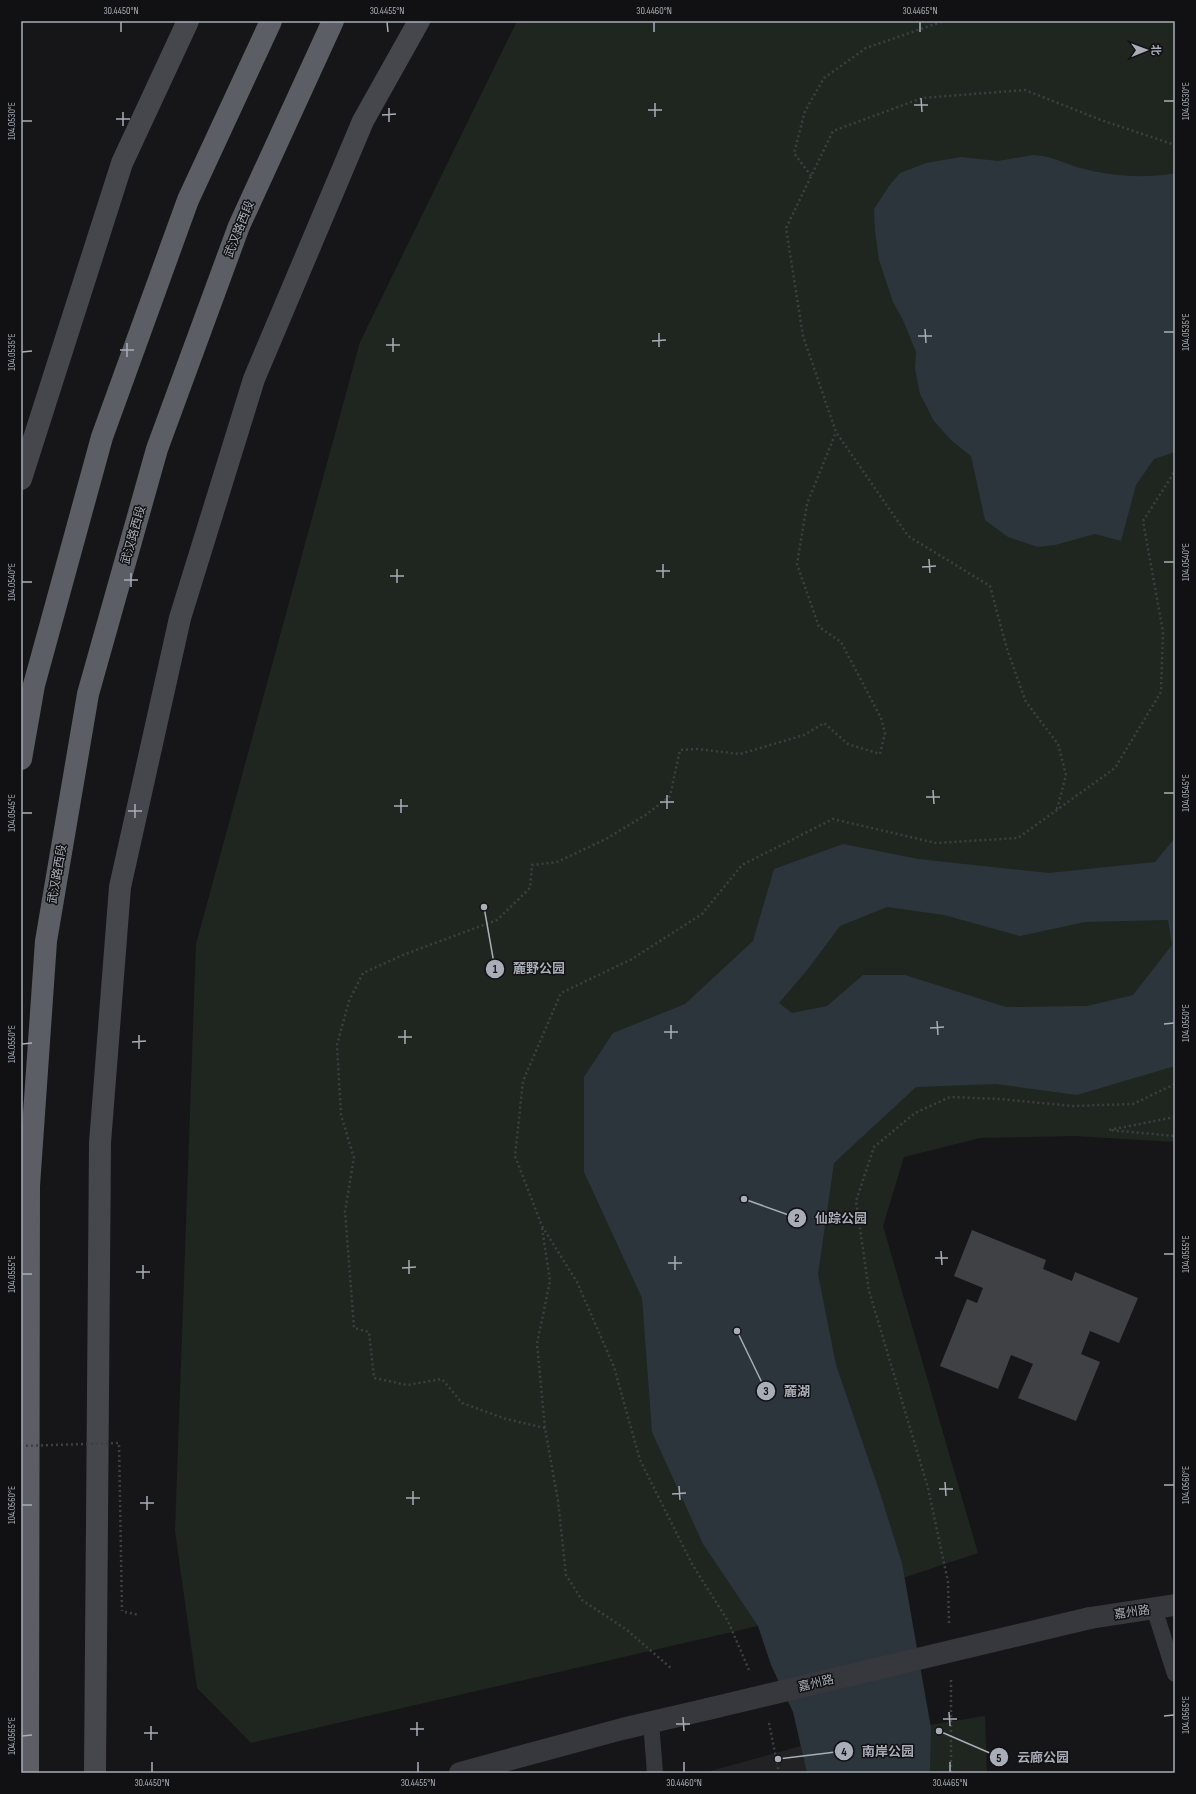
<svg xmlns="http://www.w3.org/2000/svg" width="1196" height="1794" viewBox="0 0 1196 1794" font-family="'Sofia Sans Condensed','Noto Sans SC',sans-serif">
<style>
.built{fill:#222225}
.green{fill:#1e261f}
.water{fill:#2c353c;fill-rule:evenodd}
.building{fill:#404145}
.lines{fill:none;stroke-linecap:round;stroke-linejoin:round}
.path{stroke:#3d3f44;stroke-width:2.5;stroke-dasharray:2 3;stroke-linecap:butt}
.service{stroke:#37383d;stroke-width:16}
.tertiary{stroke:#37383d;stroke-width:22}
.secondary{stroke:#45474d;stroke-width:22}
.trunk{stroke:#5b5e65;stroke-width:22}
.path-bridge{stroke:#3d3f44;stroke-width:2.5;stroke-dasharray:2 3;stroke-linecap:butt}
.tertiary-bridge{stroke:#37383d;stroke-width:22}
.ticks{fill:none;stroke:#a8adb8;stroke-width:1.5}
.labels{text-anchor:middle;stroke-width:3;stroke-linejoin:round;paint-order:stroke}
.street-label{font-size:12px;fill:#a8adb8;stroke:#111113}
.leader{fill:none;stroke:#a8adb8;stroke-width:1.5}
.callout-dot{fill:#a8adb8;stroke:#111113;stroke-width:1.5}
.mark-label{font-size:12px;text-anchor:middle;font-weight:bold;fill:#111}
.callout-label{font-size:13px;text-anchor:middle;font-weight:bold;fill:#a8adb8;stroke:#111113;stroke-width:3;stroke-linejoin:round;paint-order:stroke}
.neatline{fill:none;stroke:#a8adb8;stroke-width:1.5}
.ticks-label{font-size:10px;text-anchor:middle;fill:#a8adb8}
</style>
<rect width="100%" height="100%" fill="#161618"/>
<path class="built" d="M801 1746 807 1773H703Z"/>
<path class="green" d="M517 21H1175V1142L1075 1136 980 1138 904 1157 883 1226 978 1553 758 1626 251 1743 197 1688 175 1531 196 944 360 342Z
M985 1716 987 1773H807L801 1746Z"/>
<path class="water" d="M1033 155C1053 156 1062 163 1080 168 1110 176 1145 179 1175 173V452L1154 459 1136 485 1121 541 1095 534 1055 545 1038 547 1008 537 985 520 971 456 952 441 934 421 920 394 915 369 916 352 903 320 893 302 879 260 875 231 874 209 889 186 900 173 926 163 961 157 998 161Z
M1175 838V1066L1077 1095 996 1084 916 1087 834 1163 818 1274 836 1365 880 1493 902 1563 931 1728 930 1773H807L793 1712 771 1665 758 1626 703 1544 652 1432 642 1298 584 1172V1077L613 1033 685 1004 753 941 774 869 843 844 918 859 1049 873 1155 862ZM887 907 944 915 1020 936 1085 922 1168 920 1172 945 1133 995 1087 1006 1006 1007 905 975H863L827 1006 792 1013 779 1003 808 969 840 926Z"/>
<path class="building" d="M972 1230 1046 1260 1043 1269 1072 1281 1075 1272 1138 1298 1119 1343 1090 1331 1081 1354 1100 1362 1076 1421 1018 1398 1033 1364 1011 1355 998 1389 940 1366 967 1299 977 1303 983 1288 954 1276Z"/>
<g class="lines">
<path class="path" d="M811 176 794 153 805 111 824 78 866 48 944 21
M1057 809 1066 775 1058 744 1026 702 1007 649 990 586 908 536 836 432 803 336 786 228 833 131 922 98 1025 90 1101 120 1175 145
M1175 1117 1109 1130 1175 1136
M542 1228 550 1281 537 1344 545 1428 558 1501 566 1575 582 1600 627 1630 672 1669
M545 1428 506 1419 462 1403 442 1379 407 1385 374 1378 369 1332 354 1328 345 1211 354 1158 341 1115 337 1045 349 1001 363 973 403 955 497 920 530 888 532 865 557 862 606 839 647 814 670 796 680 750 697 749 740 754 804 735 824 723 848 744 880 754 885 733 881 718 841 642 819 627 797 564 807 504 836 432
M125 1612 139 1615
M949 1623 948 1582 928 1488 869 1291 856 1201 874 1147 915 1113 950 1097 1000 1099 1072 1106 1133 1104 1175 1084
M749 1670 728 1621 692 1564 640 1460 614 1367 577 1282 542 1226 515 1156 523 1081 561 993 632 959 702 914 742 865 833 819 936 843 1018 838 1115 768 1161 692 1163 632 1143 521 1175 471
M951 1680V1773
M769 1723 779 1773"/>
<path class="service" d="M1154 1608 1175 1674
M651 1722 655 1773"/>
<path class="tertiary" d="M1090 1618 1175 1605
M460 1773 622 1729 708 1709"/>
<path class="secondary" d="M21 479 122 163 188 21
M95 1773 100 1143 120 887 180 618 254 379 363 121 419 21"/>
<path class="trunk" d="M21 759 34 685 102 437 188 200 271 21
M28 1773 29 1186 46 941 88 694 157 449 239 226 333 21"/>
<path class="path-bridge" d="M21 1446 119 1443 122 1611"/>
<path class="tertiary-bridge" d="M708 1709 1090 1618"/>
</g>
<path class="ticks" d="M121 22V32M387 22 388 32M654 22V32M920 22V32M921 98 922 112M1164 101H1174M655 103V117M914 105H928M389 108V122M648 110H662M123 112V126M382 115 396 114M116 119H130M22 121H32M925 329 926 343M1164 332H1174M659 333V347M918 336H932M393 338V352M652 341 666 340M127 343V357M386 345H400M120 350H134M22 352 32 351M929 559 930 573M1164 562H1174M663 564V578M922 567 936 566M397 569V583M656 571H670M131 573V587M390 576H404M124 580H138M22 582H32M933 790 934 804M1164 793H1174M667 795V809M926 797H940M401 799V813M660 802H674M135 804V818M394 806H408M128 811H142M22 813H32M937 1021 938 1035M1164 1024 1174 1023M671 1025V1039M930 1028 944 1027M405 1030V1044M664 1032H678M139 1035V1049M398 1037H412M132 1042 146 1041M22 1044 32 1043M941 1251 942 1265M1164 1254H1174M675 1256V1270M935 1258H948M409 1260V1274M668 1263H682M143 1265V1279M402 1268 416 1267M136 1272H150M22 1274H32M945 1482 946 1496M1164 1485H1174M679 1486 680 1500M939 1489H953M413 1491V1505M672 1494 686 1493M147 1496V1510M406 1498H420M140 1503H154M22 1505H32M949 1712 950 1726M1164 1716 1174 1715M683 1717 684 1731M943 1719H957M417 1722V1736M676 1724H690M151 1726V1740M410 1729H424M144 1733H158M22 1736 32 1735M152 1762V1772M418 1762V1772M684 1762V1772M950 1762V1772"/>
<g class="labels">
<g class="street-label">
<text transform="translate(239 229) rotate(-68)" y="4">武汉路西段</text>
<text transform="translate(133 535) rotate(-74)" y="4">武汉路西段</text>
<text transform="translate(57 874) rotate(-80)" y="4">武汉路西段</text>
<text transform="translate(1132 1612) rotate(-8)" y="4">嘉州路</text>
<text transform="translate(816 1683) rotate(-13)" y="4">嘉州路</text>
</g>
</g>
<path class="leader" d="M484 907L495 969M744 1199L797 1218M737 1331L766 1391M778 1759L844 1751M939 1731L999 1757"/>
<g class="callout-dot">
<circle cx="484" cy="907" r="4"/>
<circle cx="744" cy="1199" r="4"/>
<circle cx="737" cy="1331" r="4"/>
<circle cx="778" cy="1759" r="4"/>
<circle cx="939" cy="1731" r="4"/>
<circle cx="495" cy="969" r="10"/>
<circle cx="797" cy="1218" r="10"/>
<circle cx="766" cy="1391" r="10"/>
<circle cx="844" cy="1751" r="10"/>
<circle cx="999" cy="1757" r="10"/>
</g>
<g class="mark-label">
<text x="495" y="973">1</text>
<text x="797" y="1222">2</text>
<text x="766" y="1395">3</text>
<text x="844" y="1756">4</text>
<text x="999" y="1762">5</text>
</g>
<g class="callout-label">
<text x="539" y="973">麓野公园</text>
<text x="841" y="1223">仙踪公园</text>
<text x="797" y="1396">麓湖</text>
<text x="888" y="1756">南岸公园</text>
<text x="1043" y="1762">云廊公园</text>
</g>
<rect width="1196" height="1794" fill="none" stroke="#111113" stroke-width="44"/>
<g transform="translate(1146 50) rotate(89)" stroke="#111113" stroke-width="3" paint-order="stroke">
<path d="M0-3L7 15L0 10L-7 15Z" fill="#a8adb8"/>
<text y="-6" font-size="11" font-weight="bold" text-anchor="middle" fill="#a8adb8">北</text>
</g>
<rect x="22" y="22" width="1152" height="1750" class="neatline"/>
<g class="ticks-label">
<text x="121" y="14">30.4450°N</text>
<text x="387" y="14">30.4455°N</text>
<text x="654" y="14">30.4460°N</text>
<text x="920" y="14">30.4465°N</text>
<text transform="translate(1185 101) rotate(-90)" y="4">104.0530°E</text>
<text transform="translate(11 121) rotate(-90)" y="4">104.0530°E</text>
<text transform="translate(1185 332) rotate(-90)" y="4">104.0535°E</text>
<text transform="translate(11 352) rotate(-90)" y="4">104.0535°E</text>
<text transform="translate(1185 562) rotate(-90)" y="4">104.0540°E</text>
<text transform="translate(11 582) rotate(-90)" y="4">104.0540°E</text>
<text transform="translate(1185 793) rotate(-90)" y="4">104.0545°E</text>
<text transform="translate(11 813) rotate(-90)" y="4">104.0545°E</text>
<text transform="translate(1185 1023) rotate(-90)" y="4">104.0550°E</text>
<text transform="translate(11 1044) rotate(-90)" y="4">104.0550°E</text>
<text transform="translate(1185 1254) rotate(-90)" y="4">104.0555°E</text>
<text transform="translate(11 1274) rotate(-90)" y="4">104.0555°E</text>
<text transform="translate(1185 1485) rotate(-90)" y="4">104.0560°E</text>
<text transform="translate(11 1505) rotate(-90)" y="4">104.0560°E</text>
<text transform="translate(1185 1715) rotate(-90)" y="4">104.0565°E</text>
<text transform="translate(11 1736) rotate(-90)" y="4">104.0565°E</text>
<text x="152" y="1786">30.4450°N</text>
<text x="418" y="1786">30.4455°N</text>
<text x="684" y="1786">30.4460°N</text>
<text x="950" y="1786">30.4465°N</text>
</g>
</svg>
